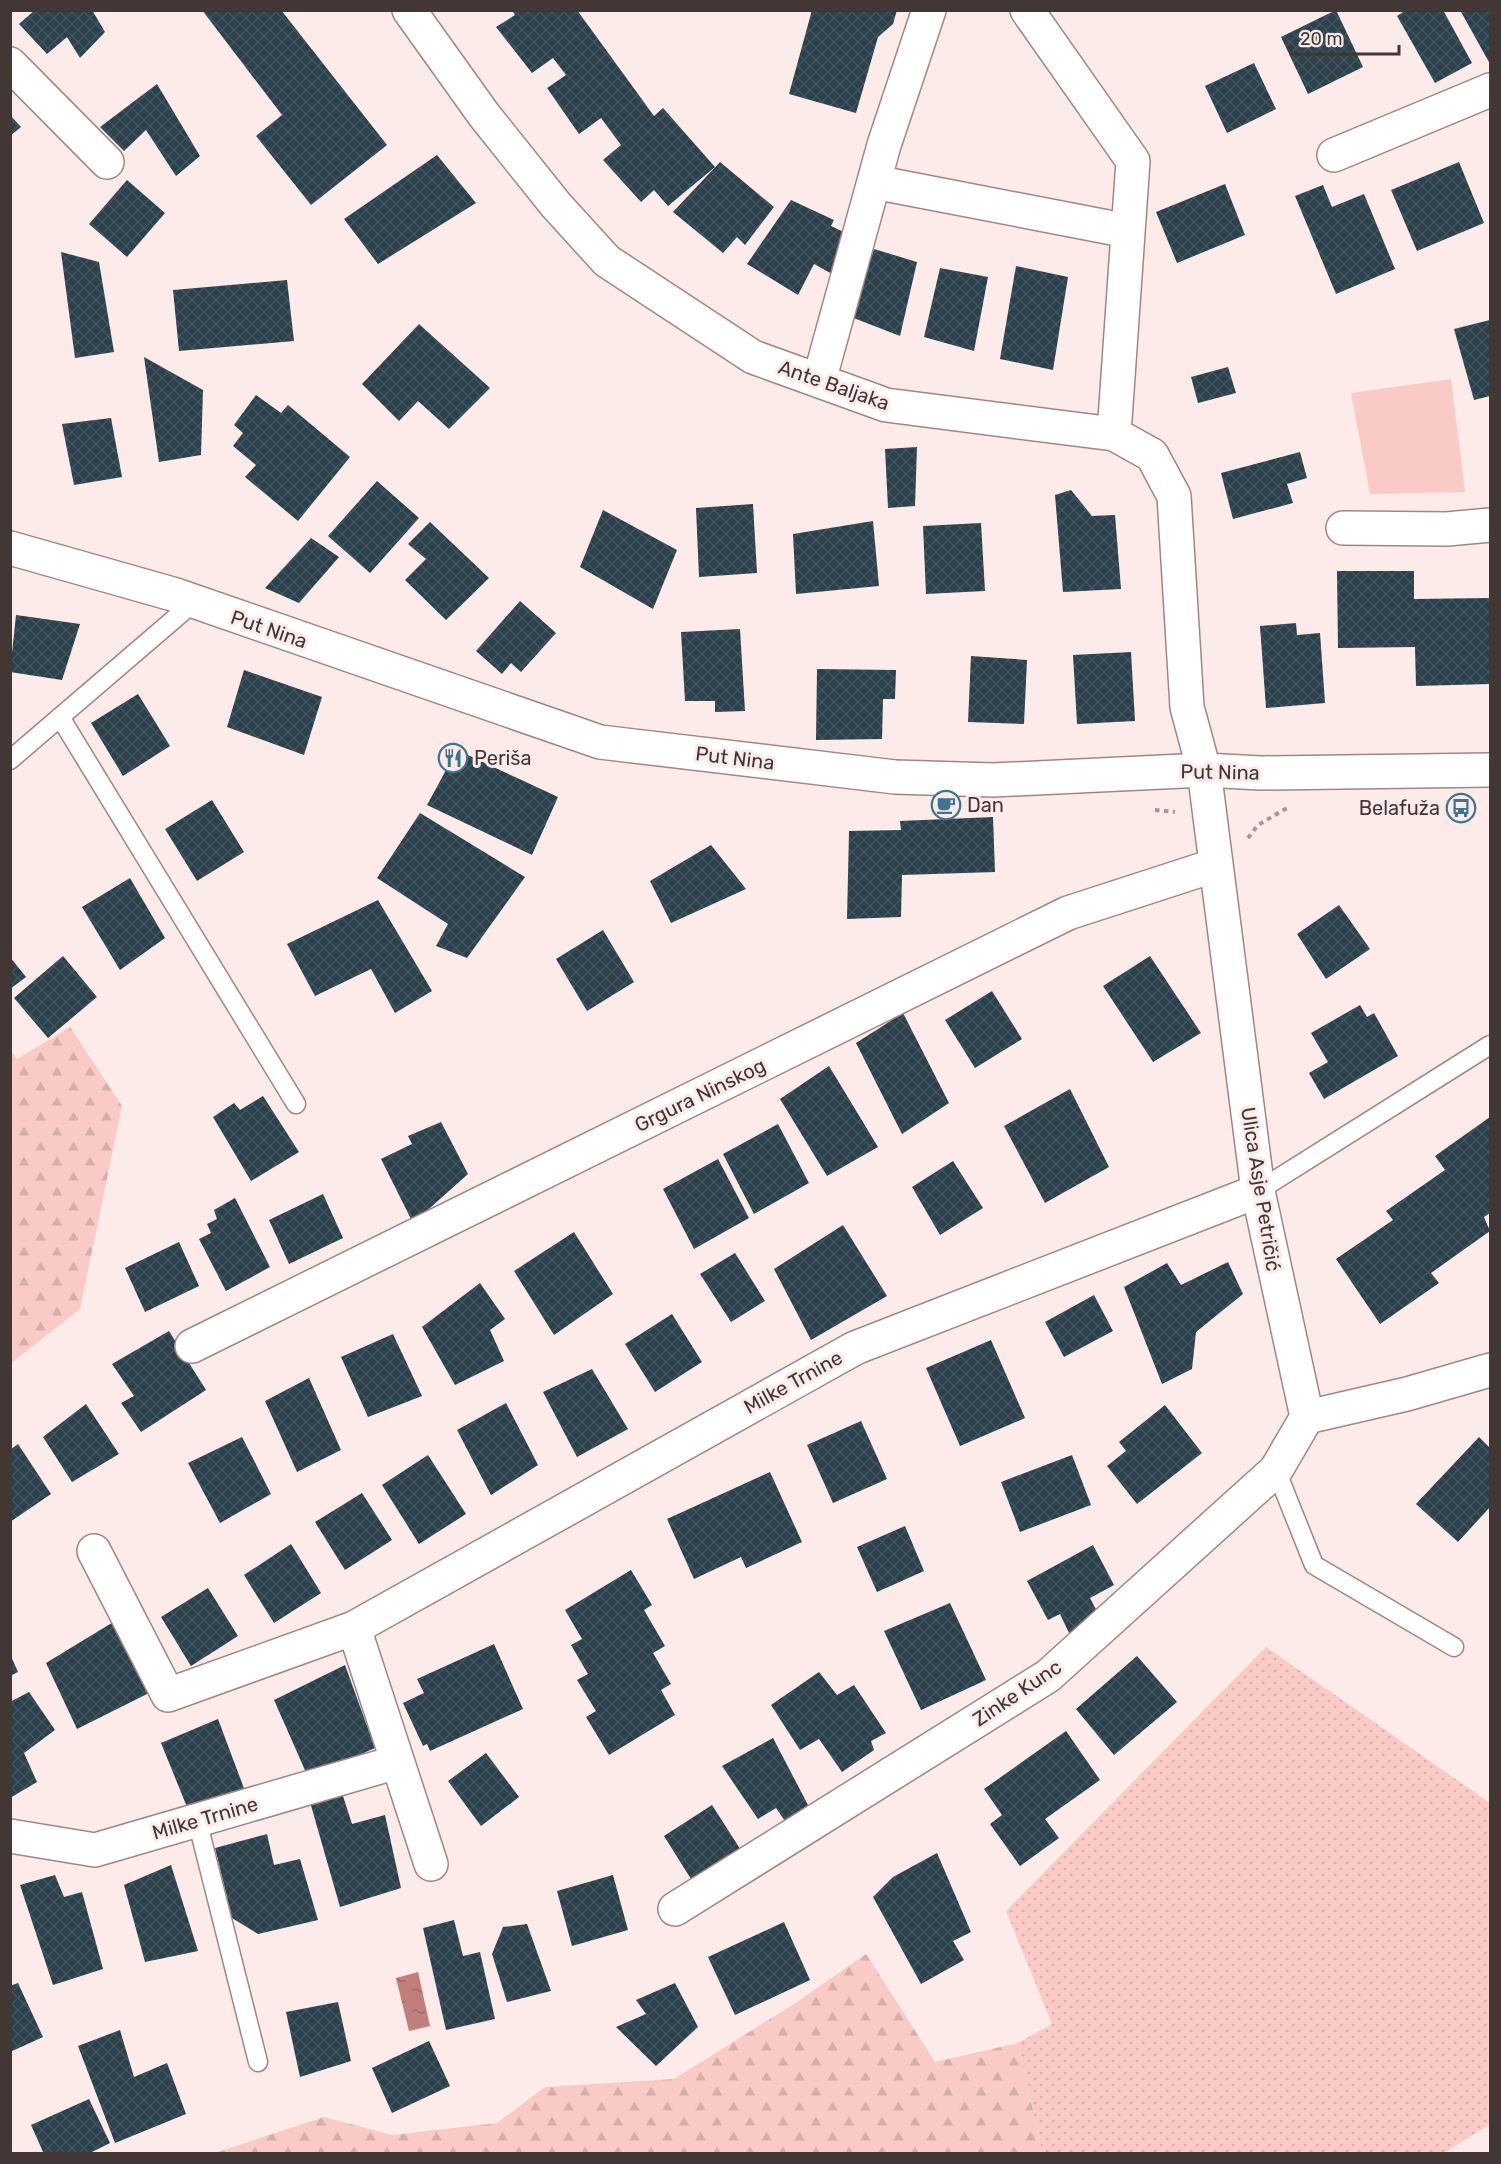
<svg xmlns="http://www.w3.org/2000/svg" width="1501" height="2164" viewBox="0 0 1501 2164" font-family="Rubik,sans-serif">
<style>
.grass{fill:url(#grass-dots)}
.forest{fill:url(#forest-firs)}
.park{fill:#facac6}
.water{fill:url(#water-ripples)}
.building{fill:url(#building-cross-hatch)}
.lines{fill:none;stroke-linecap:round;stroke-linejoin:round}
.lane-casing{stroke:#a18784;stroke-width:21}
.street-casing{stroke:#a18784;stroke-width:36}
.secondary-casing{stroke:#a18784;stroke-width:36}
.path{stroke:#a59795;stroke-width:4;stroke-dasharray:4.5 4.5;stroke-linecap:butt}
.lane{stroke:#fff;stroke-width:18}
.street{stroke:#fff;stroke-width:33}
.secondary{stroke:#fff;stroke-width:33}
.labels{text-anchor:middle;stroke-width:6;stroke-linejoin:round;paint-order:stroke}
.street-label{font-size:20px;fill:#433736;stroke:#fcebe9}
.poi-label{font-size:20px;fill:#433736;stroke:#fcebe9;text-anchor:start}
</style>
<defs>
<pattern id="grass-dots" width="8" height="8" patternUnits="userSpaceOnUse" patternTransform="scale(1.5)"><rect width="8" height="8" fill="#facac6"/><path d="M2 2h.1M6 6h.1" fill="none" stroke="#d8aeab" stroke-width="1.8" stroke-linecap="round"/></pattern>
<pattern id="forest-firs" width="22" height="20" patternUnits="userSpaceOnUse" patternTransform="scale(1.5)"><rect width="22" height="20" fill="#facac6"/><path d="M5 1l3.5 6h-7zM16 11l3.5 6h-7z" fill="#d8aeab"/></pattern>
<pattern id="water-ripples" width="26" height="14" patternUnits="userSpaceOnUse" patternTransform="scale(1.5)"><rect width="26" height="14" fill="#c07f7a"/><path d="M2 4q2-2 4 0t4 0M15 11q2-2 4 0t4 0" fill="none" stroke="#9e6965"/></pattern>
<pattern id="building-cross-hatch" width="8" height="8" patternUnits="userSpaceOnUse" patternTransform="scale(1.5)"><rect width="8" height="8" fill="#2b414b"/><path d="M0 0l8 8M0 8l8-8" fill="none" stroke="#42545d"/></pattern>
</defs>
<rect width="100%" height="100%" fill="#fcebe9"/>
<path class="grass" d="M1266 1647 1490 1803V2124L1444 2153H1034L1042 2151 1018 2043 1052 2024 1006 1911Z"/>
<path class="forest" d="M70 1027 122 1106 80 1309 11 1363V1051L17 1059Z
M866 1954 935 2062 1018 2043 1042 2151 1034 2154 215 2153 324 2117 392 2135 497 2123 545 2087 674 2079 794 2004Z"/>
<path class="park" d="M1451 379 1465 492 1370 494 1351 393Z"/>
<path class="water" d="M418 1972 430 2026 409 2031 396 1978Z"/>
<path class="building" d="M35 10H92L105 32 80 58 67 37 47 54 19 24Z
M202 10H281L387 145 311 205 256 136 282 115Z
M512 10H577L654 116 663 108 715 167 668 206 654 190 641 202 603 160 621 145 601 118 579 134 547 88 566 75 553 58 532 73 496 27 515 15Z
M812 10H897L893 24 878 37 856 113 789 94Z
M1336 10 1363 67 1308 94 1281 37Z
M1406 10H1443L1472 63 1435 83 1397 16Z
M1460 10H1490V64Z
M1254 63 1276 109 1227 133 1205 86Z
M157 84 200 156 176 176 146 130 124 151 100 127Z
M10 115 21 127 10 136Z
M437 155 476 203 378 264 344 219Z
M720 162 774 207 745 245 737 237 723 253 673 212Z
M1459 162 1484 223 1417 251 1391 190Z
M127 180 165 213 127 257 89 224Z
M1225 184 1245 235 1177 263 1156 212Z
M1323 185 1332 207 1364 194 1395 269 1336 294 1295 196Z
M791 200 834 220 831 226 852 236 834 275 814 264 798 295 747 264Z
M874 249 917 262 900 336 851 317Z
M61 252 99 262 114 352 75 358Z
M1016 266 1068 277 1053 370 1000 359Z
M940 268 988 277 974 351 924 337Z
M287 280 294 341 179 351 173 290Z
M1490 320V396L1474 400 1454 329Z
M419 324 490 388 449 429 418 401 399 421 362 384Z
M144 357 203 390 201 455 159 462Z
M1228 367 1236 393 1198 403 1191 377Z
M256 395 281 413 288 405 350 457 298 521 245 477 256 465 233 446 243 433 234 425Z
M111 418 122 477 74 485 62 424Z
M917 447 915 506 888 508 885 449Z
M1300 452 1307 478 1287 484 1293 503 1233 519 1221 473Z
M377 481 419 518 370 573 328 536Z
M1071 490 1092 516 1115 515 1121 589 1063 592 1055 495Z
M753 504 757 573 699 577 696 508Z
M603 510 677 550 653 609 580 567Z
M873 521 879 586 796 594 793 534Z
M430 522 489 578 446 620 405 580 426 559 408 544Z
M981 523 985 591 926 594 923 526Z
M311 538 339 557 299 603 265 588Z
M1337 571H1414V599L1490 598V684L1416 686 1415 647 1338 648Z
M520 601 556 633 521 672 511 663 502 674 476 651Z
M16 615 80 624 62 680 10 672Z
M1296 623 1297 635 1320 633 1325 703 1266 708 1260 626Z
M740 629 745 711 715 712V701H685L681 632Z
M1131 652 1135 721 1077 724 1073 655Z
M971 656 1027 660 1024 724 968 722Z
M817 669 896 670 895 699H883L882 739 816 740Z
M244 670 322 697 304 755 227 727Z
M138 694 170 746 123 776 91 723Z
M457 750 558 797 532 855 427 805Z
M212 800 244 852 197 881 165 829Z
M420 813 525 877 467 958 436 946 448 924 377 878Z
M993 817 995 872 902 875 901 917 847 919 849 831 901 830 900 821Z
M711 845 746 889 671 923 650 881Z
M130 878 165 938 120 970 82 907Z
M378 900 432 991 395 1013 371 969 315 996 287 944Z
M1339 905 1370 949 1326 979 1297 934Z
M603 930 634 982 587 1011 556 959Z
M63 956 97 997 48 1038 14 998Z
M1150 956 1201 1033 1153 1062 1103 986Z
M10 957 26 977 10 989Z
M992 991 1022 1039 975 1068 945 1020Z
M1360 1005 1367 1017 1374 1013 1398 1056 1324 1099 1309 1073 1328 1062 1311 1033Z
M903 1013 949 1103 902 1134 856 1043Z
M829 1066 878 1147 827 1176 780 1099Z
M1070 1089 1109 1167 1045 1203 1004 1126Z
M263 1096 299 1152 251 1181 213 1117 234 1103 240 1110Z
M1490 1117V1213L1484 1217 1490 1231 1431 1273 1439 1283 1380 1324 1336 1259 1393 1220 1386 1211 1445 1170 1435 1156Z
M441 1122 468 1174 413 1223 381 1159 412 1144 408 1136Z
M778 1124 809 1183 754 1214 723 1154Z
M718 1159 749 1218 694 1249 663 1189Z
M953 1161 983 1208 940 1235 912 1187Z
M323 1194 343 1238 289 1264 269 1220Z
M235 1198 270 1267 226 1291 199 1239 211 1233 207 1224 217 1219 214 1210Z
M843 1225 887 1296 811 1340 774 1269Z
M574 1232 613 1294 554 1335 514 1271Z
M179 1242 199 1286 145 1312 125 1268Z
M735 1253 765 1301 731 1322 700 1274Z
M1228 1262 1243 1294 1196 1332 1192 1369 1162 1384 1124 1287 1167 1263 1181 1285Z
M480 1283 505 1319 490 1330 504 1361 455 1385 422 1327Z
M1094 1295 1113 1331 1064 1357 1045 1322Z
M672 1314 702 1362 655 1392 625 1344Z
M169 1331 206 1390 141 1432 121 1403 134 1396 112 1364Z
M393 1334 422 1396 368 1417 341 1357Z
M991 1340 1025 1418 960 1446 926 1368Z
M592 1369 628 1429 577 1457 543 1392Z
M309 1378 341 1450 297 1472 265 1401Z
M506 1403 538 1465 491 1495 457 1430Z
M86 1404 119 1454 72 1482 43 1437Z
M1165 1405 1202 1453 1137 1504 1107 1466 1126 1451 1119 1442Z
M861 1421 887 1479 833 1503 807 1445Z
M242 1437 271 1494 220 1523 188 1463Z
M1479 1437 1490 1448V1507L1458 1542 1416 1504Z
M18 1444 51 1494 10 1522V1450Z
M428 1455 466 1514 419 1544 382 1485Z
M1072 1455 1091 1505 1020 1532 1001 1482Z
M770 1472 802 1542 746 1568 741 1557 694 1579 667 1519Z
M362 1493 392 1540 345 1570 315 1522Z
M905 1526 924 1571 877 1592 857 1547Z
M291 1544 321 1593 274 1623 244 1575Z
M1093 1545 1114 1585 1090 1598 1100 1617 1069 1633 1060 1614 1048 1620 1027 1581Z
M631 1570 652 1605 644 1610 665 1646 653 1653 671 1684 661 1690 675 1715 609 1755 586 1717 596 1711 577 1680 588 1674 571 1645 582 1639 565 1610Z
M208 1588 238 1636 191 1666 161 1617Z
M950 1603 986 1680 921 1710 884 1631Z
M115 1621 153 1691 77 1729 46 1663Z
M494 1644 523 1709 430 1751 427 1744 423 1746 403 1703 424 1693 417 1679Z
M10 1654 18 1672 10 1676Z
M1137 1656 1177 1702 1114 1755 1076 1709Z
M345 1665 375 1748 308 1777 274 1700Z
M819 1672 837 1695 854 1685 886 1733 871 1741 874 1750 842 1772 819 1739 800 1750 771 1705Z
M29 1692 55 1730 24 1753 37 1782 10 1798V1702Z
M218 1719 245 1791 187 1807 161 1743Z
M1066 1731 1100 1780 1045 1819 1059 1838 1020 1866 990 1824 1002 1815 984 1789Z
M773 1738 808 1805 785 1821 776 1808 758 1819 722 1766Z
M486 1753 519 1797 481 1826 448 1781Z
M342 1793 352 1824 385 1815 401 1888 340 1907 310 1802Z
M712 1805 744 1855 716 1873 712 1866 691 1879 664 1836Z
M267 1834 274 1865 300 1859 318 1920 258 1934 232 1918 215 1848Z
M937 1853 971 1932 953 1941 964 1960 921 1984 873 1897 893 1877Z
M171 1865 198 1951 145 1962 124 1885Z
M55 1875 64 1897 82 1892 103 1969 53 1985 20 1885Z
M613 1875 628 1930 572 1946 557 1891Z
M454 1920 463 1956 480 1952 495 2019 446 2030 423 1928Z
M784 1922 810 1980 735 2015 708 1957Z
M527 1924 551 1991 507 2002 492 1954 503 1927Z
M18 1983 43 2037 10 2052V1986Z
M675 1983 698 2027 656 2066 616 2027 646 2014 636 2000Z
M338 2002 351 2061 300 2077 286 2012Z
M120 2030 134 2077 167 2063 186 2114 115 2143 78 2046Z
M429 2041 450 2086 392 2113 372 2068Z
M89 2099 110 2143 88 2154H44L31 2125Z"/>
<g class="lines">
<g class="lane-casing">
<path id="lane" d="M60 717 296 1104
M10 760 193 603
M1258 1191 1490 1045
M1276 1470 1314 1565 1454 1647
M197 1820 258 2062"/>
</g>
<g class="street-casing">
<path id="street" d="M409 10 484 115 556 205 607 261 753 357 886 405 1114 434 1152 455 1174 496 1187 707 1204 770 1258 1191 1307 1417 1407 1394 1490 1370
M1027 10 1133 161 1114 434
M10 64 107 162
M1334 155 1490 90
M874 182 1128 231
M819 381 884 145 929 10
M1343 528 1447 529 1490 525
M192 1346 1068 913 1216 865
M94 1551 168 1695 354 1628 855 1348 1258 1191
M354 1628 431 1864
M10 1836 95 1850 397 1762
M675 1909 1048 1676 1276 1470 1307 1417"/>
</g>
<g class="secondary-casing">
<path id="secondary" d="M10 548 176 595 600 742 895 777 993 780 1204 770 1261 773 1490 770"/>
</g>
<path class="path" d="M1155 810 1175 812
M1248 838 1258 825 1287 808"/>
<use href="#lane" class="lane"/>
<use href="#street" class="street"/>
<use href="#secondary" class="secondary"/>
</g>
<defs>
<g id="restaurant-ring" transform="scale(1.5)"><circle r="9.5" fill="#fcebe9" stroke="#3d758f" stroke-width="1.5"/><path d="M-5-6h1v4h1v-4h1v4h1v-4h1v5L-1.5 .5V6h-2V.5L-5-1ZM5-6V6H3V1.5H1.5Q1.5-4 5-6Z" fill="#3d758f"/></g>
<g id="cafe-ring" transform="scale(1.5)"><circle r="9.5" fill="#fcebe9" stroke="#3d758f" stroke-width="1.5"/><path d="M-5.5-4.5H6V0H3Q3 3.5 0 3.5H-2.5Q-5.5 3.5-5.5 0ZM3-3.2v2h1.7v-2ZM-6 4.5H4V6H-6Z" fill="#3d758f"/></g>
<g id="bus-ring" transform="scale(1.5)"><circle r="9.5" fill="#fcebe9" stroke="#3d758f" stroke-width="1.5"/><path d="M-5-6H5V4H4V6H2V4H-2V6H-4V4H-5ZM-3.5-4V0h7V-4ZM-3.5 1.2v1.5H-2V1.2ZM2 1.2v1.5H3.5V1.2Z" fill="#3d758f"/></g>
</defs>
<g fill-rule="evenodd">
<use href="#restaurant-ring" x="453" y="758"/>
<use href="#cafe-ring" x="946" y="805"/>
<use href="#bus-ring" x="1461" y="808"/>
</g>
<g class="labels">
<g class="street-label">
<text transform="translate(834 385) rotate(19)" y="7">Ante Baljaka</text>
<text transform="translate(269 629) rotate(19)" y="7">Put Nina</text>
<text transform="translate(735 758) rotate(7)" y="7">Put Nina</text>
<text transform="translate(1220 772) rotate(1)" y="7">Put Nina</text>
<text transform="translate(700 1095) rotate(-26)" y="7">Grgura Ninskog</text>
<text transform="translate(1261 1189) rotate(81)" y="7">Ulica Asje Petričić</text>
<text transform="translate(793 1382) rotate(-29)" y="7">Milke Trnine</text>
<text transform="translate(1017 1693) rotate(-34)" y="7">Zinke Kunc</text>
<text transform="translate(205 1818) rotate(-16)" y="7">Milke Trnine</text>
</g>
<g class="poi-label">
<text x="474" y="765">Periša</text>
<text x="967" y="812">Dan</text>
<text x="1440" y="815" text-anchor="end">Belafuža</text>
</g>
</g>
<rect width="1501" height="2164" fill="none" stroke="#433736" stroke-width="24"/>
<path d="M1291 45v9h108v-9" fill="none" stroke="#433736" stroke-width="3"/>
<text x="1300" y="45" font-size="18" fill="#433736" stroke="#fcebe9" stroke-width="4.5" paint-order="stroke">20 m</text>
</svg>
